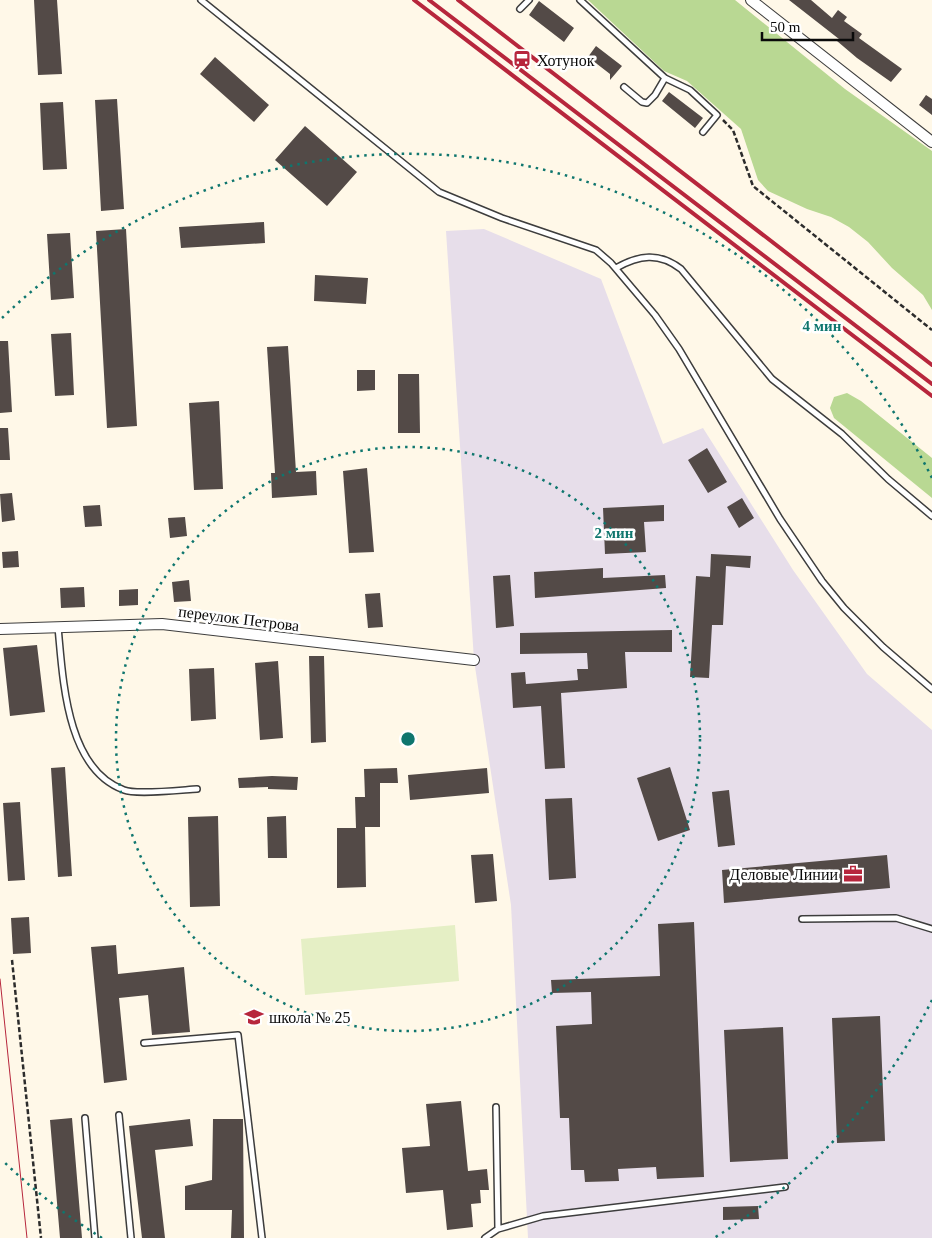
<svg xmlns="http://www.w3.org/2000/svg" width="932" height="1238" viewBox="0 0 932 1238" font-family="'Times New Roman',serif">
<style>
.industrial{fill:#e7deea}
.forest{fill:#b9d893}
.pitch{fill:#e5efc5}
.building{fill:#534a47}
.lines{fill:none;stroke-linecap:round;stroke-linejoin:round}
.lane-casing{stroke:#3d3d3d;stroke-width:8}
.street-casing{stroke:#3d3d3d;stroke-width:12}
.path{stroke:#2c2c2c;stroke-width:2.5;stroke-dasharray:5 2.5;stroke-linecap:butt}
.lane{stroke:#fff;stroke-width:5}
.street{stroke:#fff;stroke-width:10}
.tram{stroke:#b7263c;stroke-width:1}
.rail{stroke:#b7263c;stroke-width:4}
.ring{fill:none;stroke:#0f766e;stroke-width:2.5;stroke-dasharray:2.5 5}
.labels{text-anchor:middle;stroke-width:5;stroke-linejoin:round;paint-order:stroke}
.poi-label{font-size:16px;fill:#0a0a0a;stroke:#fff;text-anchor:start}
.street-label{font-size:16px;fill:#0a0a0a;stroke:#fff}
.centre{fill:#0f766e;stroke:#fff;stroke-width:2.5}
.ring-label{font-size:15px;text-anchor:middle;font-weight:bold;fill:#0f766e;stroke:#fff;stroke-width:5;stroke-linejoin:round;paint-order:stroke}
</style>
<rect width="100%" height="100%" fill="#fff8e8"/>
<path class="industrial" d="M484 229 601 279 663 444 703 428 793 570 867 674 932 730V1238H528L511 905 474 660 446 231Z"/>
<path class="forest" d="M588 0H735L845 89 932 151V310L923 295 892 268 868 242 849 227 831 217 807 209 768 191 758 180 741 129 687 81 664 71Z
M847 393 861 401 932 458V498L834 418 830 408 834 397Z"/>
<path class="pitch" d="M455 925 459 981 305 995 301 939Z"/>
<path class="building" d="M34 0H57L62 74 38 75Z
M789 0H811L832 18 838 10 847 17 844 21 862 34 859 38 902 69 891 82 857 58 837 41 839 39Z
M539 1 574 28 564 42 529 15Z
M596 46 622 66 610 80V74L588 57Z
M215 57 269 105 254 122 200 74Z
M669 92 703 118 695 128 662 101Z
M926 95 932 99V115L919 105Z
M117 99 124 209 101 211 95 100Z
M63 102 67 169 43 170 40 103Z
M305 126 357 172 327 206 275 160Z
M264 222 265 243 181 248 179 227Z
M126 229 137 426 107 428 96 231Z
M70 233 74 298 51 300 47 234Z
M315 275 368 278 366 304 314 301Z
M71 333 74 395 55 396 51 334Z
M0 341H8L12 412 0 413Z
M288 346 296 472 316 471 317 495 272 498 271 473H275L267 347Z
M357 370H375V390L357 391Z
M398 374H419L420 433H398Z
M219 401 223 489 194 490 189 403Z
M0 428H8L10 460H0Z
M707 448 727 482 708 493 688 460Z
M367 468 374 552 349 553 343 471Z
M12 493 15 520 2 522 0 494Z
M742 498 754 518 739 528 727 507Z
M100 505 102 526 85 527 83 506Z
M664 505V521L644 522 646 552 605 554 603 508Z
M185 517 187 536 170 538 168 518Z
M18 551 19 567 3 568 2 552Z
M711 554 751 556 750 568 726 566 723 625H712L709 678 690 677 696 576 710 577Z
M603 568V578L665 575 666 588 535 598 534 572Z
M510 575 514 626 496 628 493 576Z
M189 580 191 601 174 602 172 582Z
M84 587 85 607 61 608 60 588Z
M138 589V605L119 606V590Z
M380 593 383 627 368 628 365 594Z
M672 630V652H625L627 688 561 693 565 768 545 769 541 706 513 708 511 673 525 672 526 684 578 680 577 669H588L587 653 520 654V633Z
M37 645 45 712 10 716 3 648Z
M309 656H324L326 742 311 743Z
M278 661 283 738 260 740 255 663Z
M214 668 216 719 191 721 189 669Z
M65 767 72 876 58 877 51 768Z
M670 767 690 830 658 841 637 778Z
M397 768 398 783H380V827H365L366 887 337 888V828H356L355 797H365L364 769Z
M487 768 489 793 410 800 408 775Z
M272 776 298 777 297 790 268 789V787L239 788 238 778Z
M729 790 735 845 718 847 712 792Z
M572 798 576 878 549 880 545 799Z
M20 802 25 880 8 881 3 803Z
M218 816 220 906 190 907 188 817Z
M286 816 287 858H268L267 817Z
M493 854 497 901 475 903 471 855Z
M887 855 890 888 724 903 722 870Z
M29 917 31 953 13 954 11 918Z
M694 922 704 1177 657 1179 656 1167 618 1169 619 1181 585 1182 584 1170H571L569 1118H560L556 1026 592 1024 591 992 552 993 551 980 660 976 658 924Z
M116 945 118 974 184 967 190 1032 152 1035 148 995 119 998 127 1080 104 1083 91 947Z
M880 1016 885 1141 837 1143 832 1018Z
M783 1027 788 1159 730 1162 724 1030Z
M461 1101 468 1171 487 1169 489 1190H480L481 1203 471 1204 473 1227 447 1230 443 1190 406 1193 402 1148 430 1146 426 1104Z
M72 1118 82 1238H60L50 1120Z
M190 1119 193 1146 155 1150 165 1238H142L129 1126Z
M213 1119H243L244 1238H231L232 1210H185V1186L212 1180Z
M758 1206 759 1219 723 1220V1207Z"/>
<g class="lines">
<g class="lane-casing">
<path id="lane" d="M201 0 439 192 502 218 596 250 611 263 655 315 679 349 780 519 822 581 844 608 883 647 932 689
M580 0 665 78 690 90 717 115 703 132
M520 9 529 0
M624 87 642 102 647 103 655 95 665 78
M616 268C639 255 659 252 681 269L772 379 842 434 888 479 932 516
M58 627C63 679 66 769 124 790 136 795 181 790 197 789
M802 919 896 918 932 929
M144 1043 238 1035 262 1238
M496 1107 498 1229
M119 1115 131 1238
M85 1118 95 1238
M485 1238 498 1229 543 1216 785 1187"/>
</g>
<g class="street-casing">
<path id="street" d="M751 0 932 142
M0 629 162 624 474 660"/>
</g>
<path class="path" d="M723 120 733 130 753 186 932 330
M12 960 41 1238"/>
<use href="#lane" class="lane"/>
<use href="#street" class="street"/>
<path class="tram" d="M0 979 27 1238"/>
<path class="rail" d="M414 0 932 396
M429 0 932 384
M458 0 932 365"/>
</g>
<g class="ring">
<circle cx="408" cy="739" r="292"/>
<path d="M932 1000A585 585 0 0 1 714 1238M102 1238A585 585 0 0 1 2 1160M2 318A585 585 0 0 1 932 478"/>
</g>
<defs>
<g id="station-bare" transform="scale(1.5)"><path d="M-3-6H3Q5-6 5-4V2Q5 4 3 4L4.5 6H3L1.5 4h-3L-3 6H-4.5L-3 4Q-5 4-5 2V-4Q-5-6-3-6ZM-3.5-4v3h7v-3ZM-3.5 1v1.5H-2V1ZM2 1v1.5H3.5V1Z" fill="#b7263c" stroke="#fff" stroke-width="2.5" paint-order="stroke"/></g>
<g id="office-bare" transform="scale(1.5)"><path d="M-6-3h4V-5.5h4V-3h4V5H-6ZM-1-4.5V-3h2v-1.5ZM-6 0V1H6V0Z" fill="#b7263c" stroke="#fff" stroke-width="2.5" paint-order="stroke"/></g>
<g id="school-bare" transform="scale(1.5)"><path d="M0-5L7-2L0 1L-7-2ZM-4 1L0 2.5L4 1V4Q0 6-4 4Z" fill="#b7263c" stroke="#fff" stroke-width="2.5" paint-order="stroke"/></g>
</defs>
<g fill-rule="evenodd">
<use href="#station-bare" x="522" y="60"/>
<use href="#office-bare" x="853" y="874"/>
<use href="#school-bare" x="254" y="1017"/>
</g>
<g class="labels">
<g class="poi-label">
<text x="537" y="66">Хотунок</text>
<text x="838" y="880" text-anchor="end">Деловые Линии</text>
<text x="269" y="1023">школа № 25</text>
</g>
<g class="street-label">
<text transform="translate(239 618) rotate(7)" y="6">переулок Петрова</text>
</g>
</g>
<circle cx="408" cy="739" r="8" class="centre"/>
<g class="ring-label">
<text x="822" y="331">4 мин</text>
<text x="614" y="538">2 мин</text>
</g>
<path d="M762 32v8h91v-8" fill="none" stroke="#0a0a0a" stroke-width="2.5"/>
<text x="770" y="32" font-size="15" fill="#0a0a0a" stroke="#ffffff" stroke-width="4" paint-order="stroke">50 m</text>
</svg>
